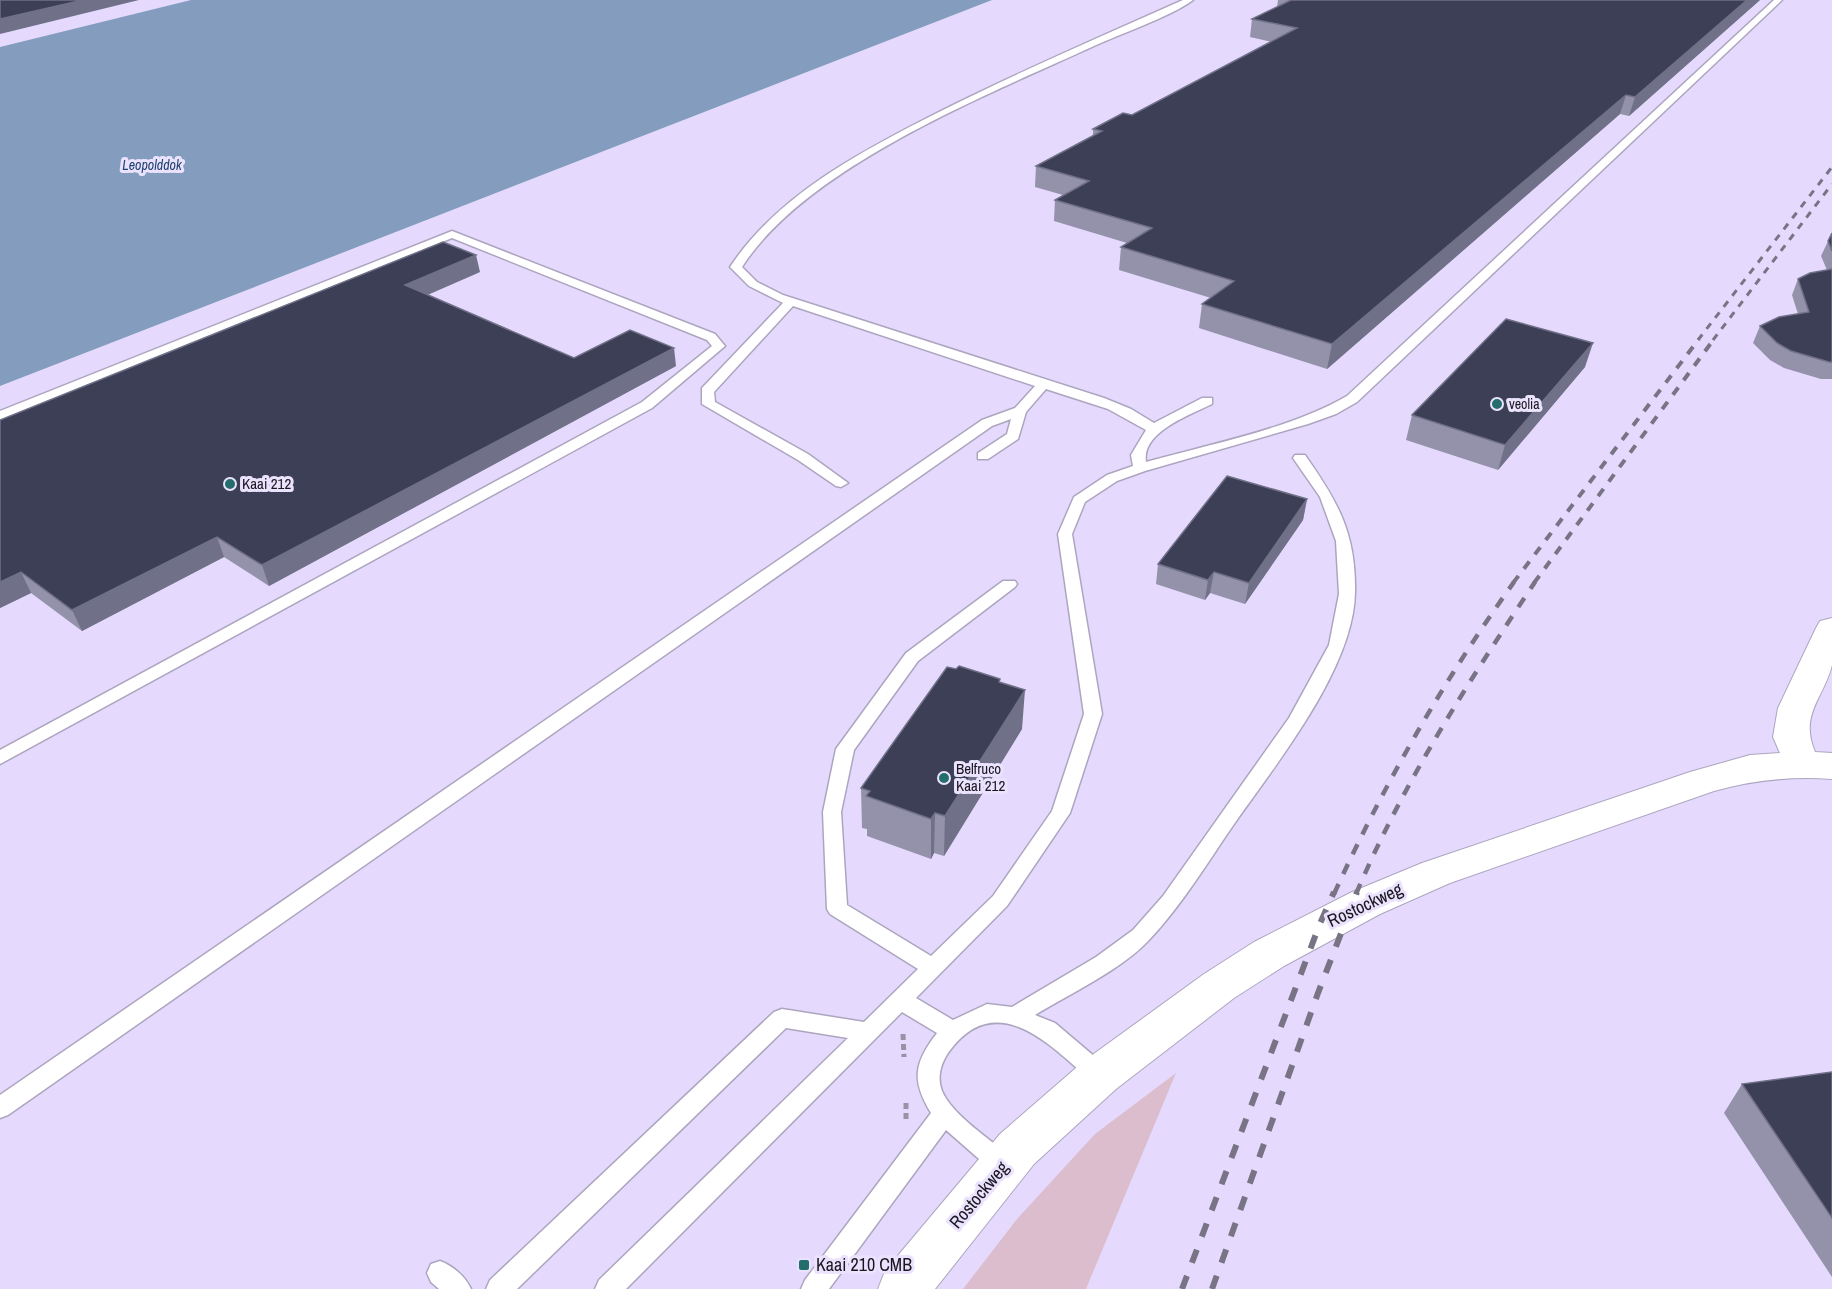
<svg xmlns="http://www.w3.org/2000/svg" width="1832" height="1289" viewBox="0 0 1832 1289" font-family="'Archivo Narrow',sans-serif">
<style>
.built{fill:#e5dafd}
.green{fill:#dbbdce}
.water{fill:#849cbe}
.lines{fill:none;stroke-linecap:round;stroke-linejoin:round}
.service-casing{stroke:#ada5bf;stroke-width:3}
.minor-casing{stroke:#ada5bf;stroke-width:2}
.path{stroke:#9892a6;stroke-width:5;stroke-dasharray:6 4;stroke-linecap:butt}
.service{fill:#fff;fill-rule:evenodd}
.minor{fill:#fff;fill-rule:evenodd}
.rail-far3{stroke:#797485;stroke-width:3;stroke-dasharray:7 7;stroke-linecap:butt}
.rail-far2{stroke:#797485;stroke-width:4;stroke-dasharray:9 9;stroke-linecap:butt}
.rail-far1{stroke:#797485;stroke-width:4.5;stroke-dasharray:11 11;stroke-linecap:butt}
.rail{stroke:#797485;stroke-width:6;stroke-dasharray:14 14;stroke-linecap:butt}
.wall{fill:#9491aa}
.shaded-wall{fill:#707088}
.building{fill:#3c3f56;stroke:#707088;stroke-width:1.5}
.poi-dot{fill:#236e6d;stroke:#ebe3fe;stroke-width:2}
.labels{text-anchor:middle;stroke-width:6;stroke-linejoin:round;paint-order:stroke}
.far-water-label{font-size:14px;font-style:italic;fill:#224270;stroke:#ebe3fe}
.far-poi-label{font-size:14px;fill:#1a1720;stroke:#ebe3fe;text-anchor:start}
.poi-label{font-size:15px;fill:#1a1720;stroke:#ebe3fe;text-anchor:start}
.near-street-label{font-size:18px;fill:#1a1720;stroke:#ebe3fe}
.near-poi-label{font-size:18px;fill:#1a1720;stroke:#ebe3fe;text-anchor:start}
</style>
<rect width="100%" height="100%" fill="#ebe3fe"/>
<path class="built" d="M0 0H191L0 47Z
M992 0H1832V1289H0V386Z"/>
<path class="green" d="M1176 1073 1086 1289H963L1017 1219 1095 1134Z"/>
<path class="water" d="M191 0H992L0 386V47Z"/>
<g class="lines">
<g class="service-casing">
<path id="service" d="M1183 0H1193C1172 16 1120 34 1094 46 987 95 806 167 742 267L757 282 783 295 1104 398 1131 409 1154 423 1202 398H1212V404C1190 415 1141 432 1146 462 1210 444 1290 429 1347 396L1774 0H1782L1357 402 1336 414 1308 424 1145 471 1117 481 1085 502 1072 534 1102 714 1070 813 1007 906 916 998 953 1020 987 1004 1012 1007 1096 957 1133 930 1163 896 1289 718 1329 645 1339 594 1336 541 1320 497 1293 458 1295 455H1305C1338 502 1356 533 1355 592 1354 669 1275 765 1232 827 1206 865 1181 906 1149 940 1121 970 1071 993 1035 1015L1055 1023 1108 1068 1111 1075 1108 1082 1100 1085 1092 1082C1053 1047 998 988 951 1049 942 1060 936 1076 942 1091 952 1115 991 1140 1011 1157L1015 1165 1011 1173 1003 1176 995 1173 946 1130 829 1289H801L805 1280 931 1113C911 1080 914 1063 937 1033L902 1012 626 1289H595L599 1280 848 1038 786 1028 517 1289H486L490 1280 774 1012 782 1009 864 1022 918 969 830 914 827 909 823 812 836 749 906 653 1003 581H1015L1017 584 1015 587 918 661 854 750 841 812 847 905 931 956 993 896 1052 811 1084 714 1058 534 1074 497 1107 475 1133 466 1131 455 1146 430 1108 409 1046 389 1026 412 1018 439 988 459H978V453L1007 434 1011 419 992 426 8 1115 0 1118V1095L982 420 1015 408 1035 386 793 306 714 392 715 402 808 454 848 483 841 487 836 486 798 460 702 404V388L783 303 749 286 730 267C778 195 860 152 935 114 1016 73 1100 37 1183 0Z
M452 231 715 334 725 346 652 408 0 764V750L642 402 712 346 707 340 452 238 0 420V411Z
M440 1261C453 1266 465 1276 471 1289H439L431 1282 427 1273 431 1264Z"/>
</g>
<g class="minor-casing">
<path id="minor" d="M1832 618C1832 632 1832 651 1832 665 1824 698 1799 714 1815 752L1832 753V779C1791 776 1754 780 1714 791L1450 883 1380 914 1284 966 1234 998 1116 1089 1034 1164 935 1289H878L885 1271 1000 1134 1084 1061 1204 974 1254 942 1352 892 1422 863 1690 772 1750 755 1780 753 1773 737 1778 708 1816 628 1820 621Z"/>
</g>
<path class="path" d="M903 1034 904 1057
M906 1103V1119"/>
<use href="#service" class="service"/>
<use href="#minor" class="minor"/>
<path class="rail-far3" d="M1698 340 1832 167
M1713 340 1832 184"/>
<path class="rail-far2" d="M1513 583 1699 339
M1534 583 1714 339"/>
<path class="rail-far1" d="M1334 894C1384 784 1444 680 1514 582
M1356 894C1403 783 1469 681 1535 582"/>
<path class="rail" d="M1182 1289 1319 926 1334 892
M1212 1289 1318 993 1357 892"/>
</g>
<path class="wall" d="M1278 0H1760L1629 116 1620 114 1327 369 1199 328 1202 304 1211 298 1119 270 1121 247 1127 243 1054 221 1055 200 1063 195 1035 187 1036 166 1093 136V129L1132 115 1272 42 1250 37 1252 19 1277 7Z
M1832 233V379H1821L1784 368 1770 360 1753 343 1760 326 1798 314 1792 295 1798 279 1827 270 1821 256Z
M480 272 427 295 574 358 676 366 269 586 224 557 82 631 31 593 0 608V420Z
M1585 367 1498 470 1406 440 1412 415Z
M1307 499 1303 520 1245 604 1210 593 1205 600 1156 584 1158 564Z
M956 669 1000 679V682L1022 729 944 856 934 853 931 859 867 836V829L862 828 861 788Z
M1832 1072V1277L1724 1113 1742 1084Z"/>
<path class="shaded-wall" d="M83 0H139L0 34V19Z
M1747 0H1760L1629 116 1635 97Z
M1626 95 1620 114 1327 369 1332 344Z
M476 255 480 272 409 303 405 285Z
M1593 343 1585 367 1498 470 1505 445Z
M674 348 676 366 269 586 262 565Z
M1307 499 1303 520 1245 604 1249 583Z
M217 537 224 557 82 631 72 610Z
M21 572 31 593 0 608V582Z
M1214 572 1210 593 1205 600 1208 580Z
M1025 690 1022 729 944 856 945 816Z
M935 813 934 853 931 859V819Z"/>
<path class="building" d="M0 0H83L0 19Z
M1291 0H1747L1635 97 1626 95 1332 344 1202 304 1234 281 1121 247 1152 228 1055 200 1089 181 1036 166 1102 131 1093 129 1123 113 1132 115 1297 28 1252 19Z
M1832 233V251L1828 241Z
M443 242 476 255 405 285 574 358 630 330 674 348 262 565 217 537 72 610 21 572 0 582V420Z
M1832 269V362H1829L1791 351 1777 343 1760 326 1779 317 1809 312 1798 279 1810 273Z
M1506 319 1593 343 1505 445 1412 415Z
M1227 476 1307 499 1249 583 1214 572 1208 580 1158 564Z
M959 666 1000 679 999 682 1025 690 945 816 935 813 931 819 866 796 870 791 861 788 947 667 956 669Z
M1832 1072V1218L1742 1084Z"/>
<g class="poi-dot">
<circle cx="1497" cy="404" r="6"/>
<circle cx="230" cy="484" r="6"/>
<circle cx="944" cy="778" r="6"/>
<rect x="798" y="1259" width="12" height="12" rx="3"/>
</g>
<g class="labels">
<g class="far-water-label">
<text x="152" y="170">Leopolddok</text>
</g>
<g class="far-poi-label">
<text x="1509" y="409">veolia</text>
</g>
<g class="poi-label">
<text x="242" y="489">Kaai 212</text>
<text x="956" y="774">Belfruco<tspan x="956" dy="17">Kaai 212</tspan></text>
</g>
<g class="near-street-label">
<text transform="translate(1365 905) rotate(-25)" y="6">Rostockweg</text>
<text transform="translate(979 1195) rotate(-50)" y="6">Rostockweg</text>
</g>
<g class="near-poi-label">
<text x="816" y="1271">Kaai 210 CMB</text>
</g>
</g>
</svg>
